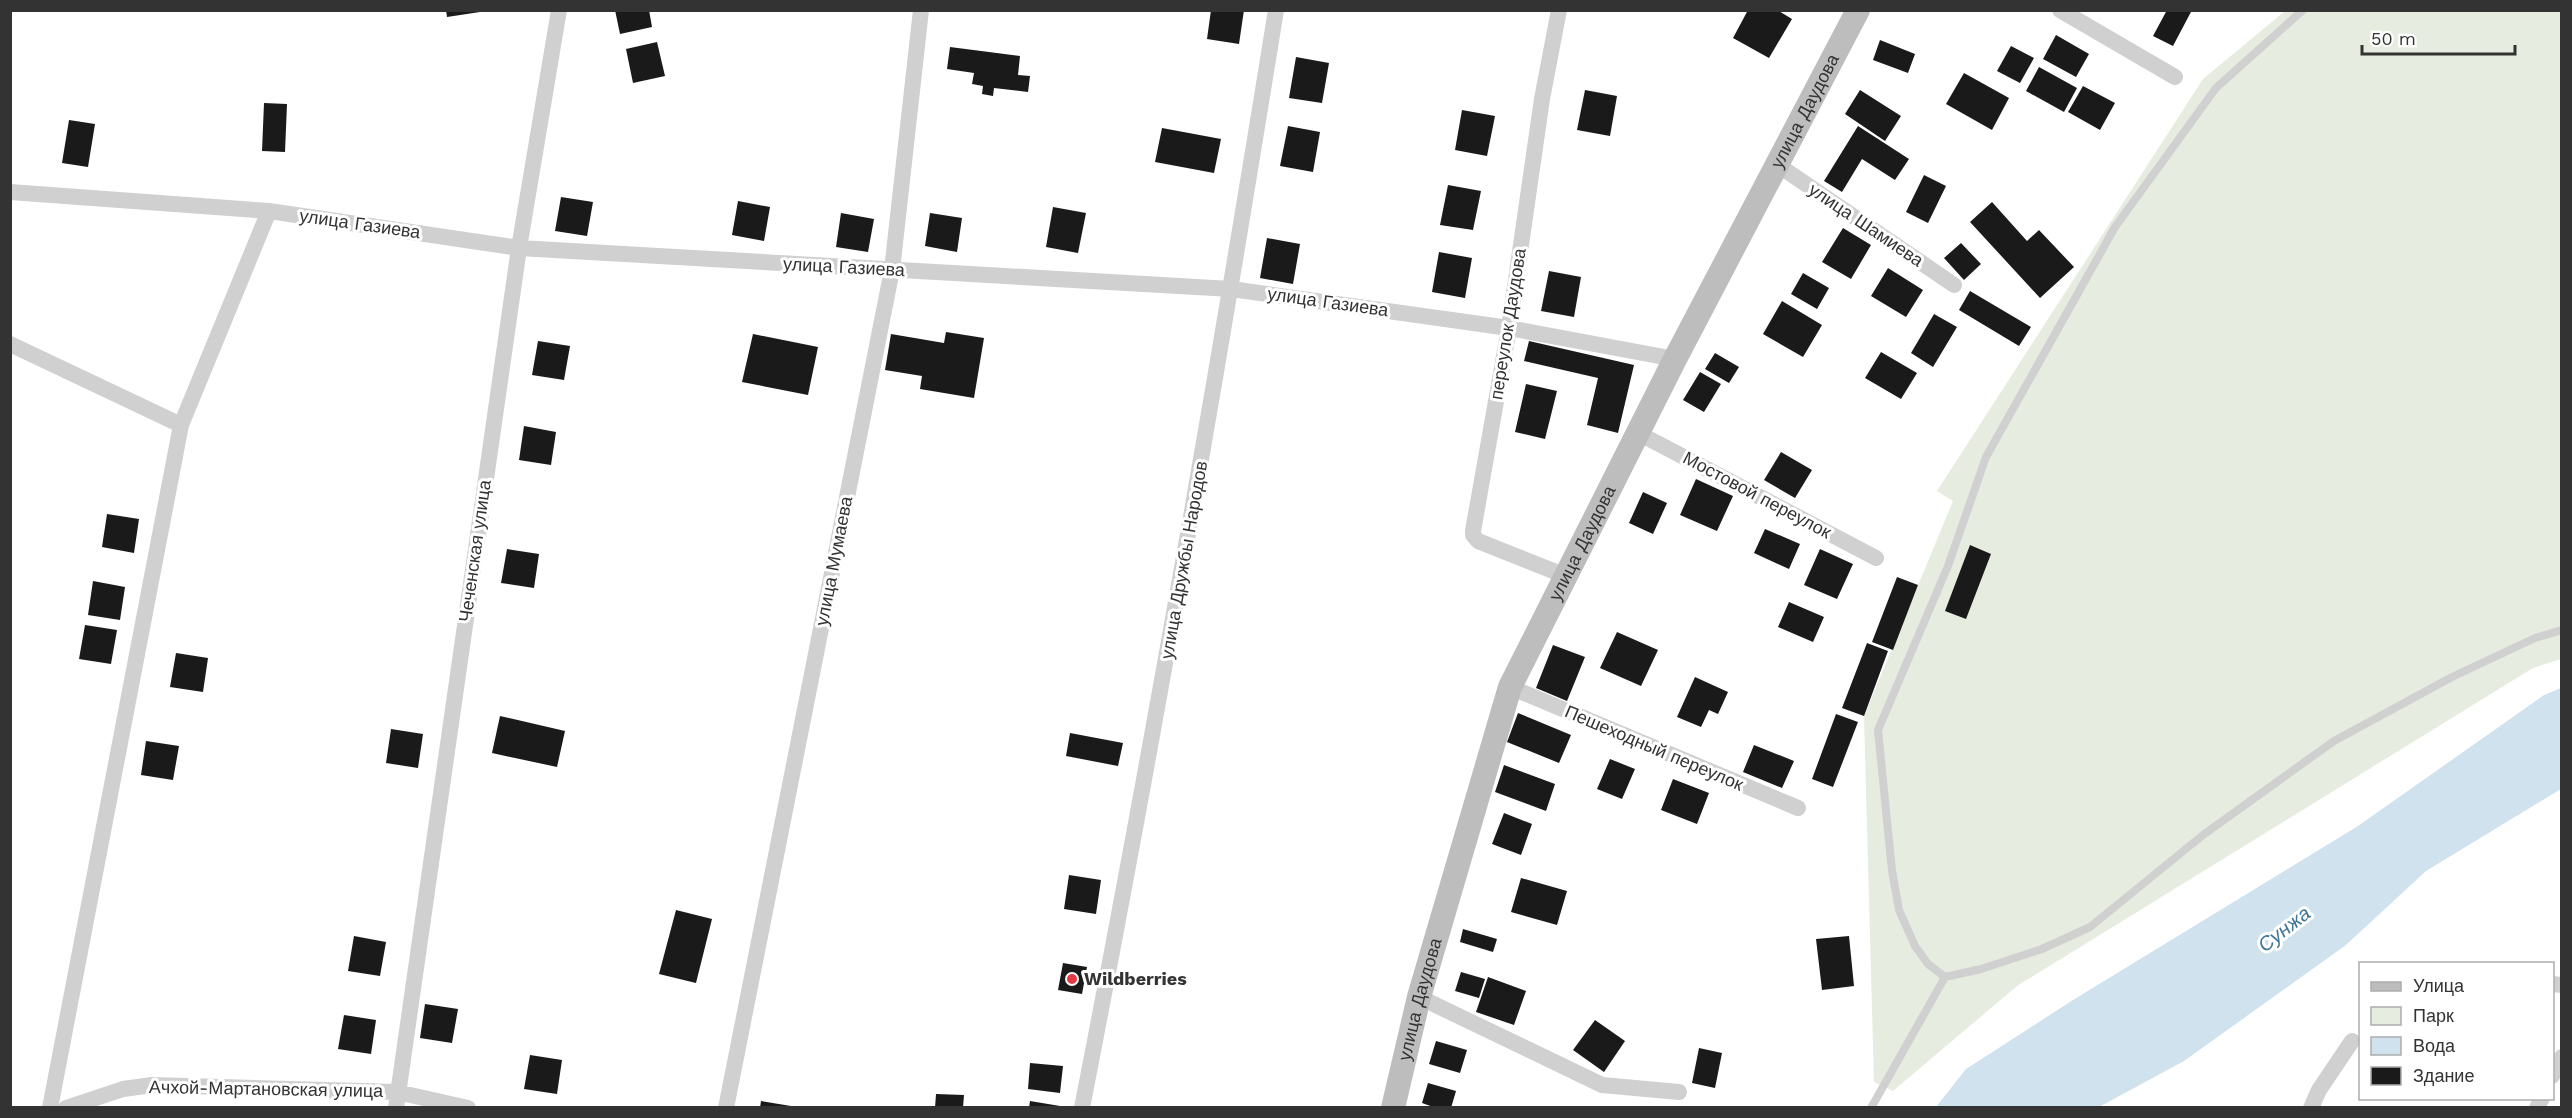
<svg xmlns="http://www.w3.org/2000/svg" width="2572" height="1118" viewBox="0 0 2572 1118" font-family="'Work Sans',sans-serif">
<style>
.green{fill:#e6ecdf}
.water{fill:#cfe2ee}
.building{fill:#1a1a1a}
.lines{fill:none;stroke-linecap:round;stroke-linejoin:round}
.lane{stroke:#d0d0d0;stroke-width:8}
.street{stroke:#d0d0d0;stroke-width:16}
.secondary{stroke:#bdbdbd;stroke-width:24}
.poi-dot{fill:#e63946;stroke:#fff;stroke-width:2}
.labels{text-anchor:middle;stroke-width:6;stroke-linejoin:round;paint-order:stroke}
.street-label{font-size:18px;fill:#333;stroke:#fff}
.poi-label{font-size:18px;font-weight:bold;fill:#333;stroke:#fff;text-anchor:start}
.water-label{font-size:20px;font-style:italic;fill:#3f7597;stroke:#fff}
</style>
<rect width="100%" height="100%" fill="#fff"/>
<path class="green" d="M2285 11H2561V659L2533 668 2017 986 1893 1091 1874 1082 1864 716 1953 501 1937 491 2203 79Z"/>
<path class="water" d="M2561 688V789L2426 871 2346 945 2184 1061 2099 1107H1936L1966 1069 2073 1000 2358 826 2544 695Z"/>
<path class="building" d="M446 10H480V12L447 17Z
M615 10H649L652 27 620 34Z
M1211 10H1244L1239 44 1207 39Z
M1748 10H1777L1792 19 1769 58 1733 38Z
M2167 10H2192L2173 46 2153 36Z
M2056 35 2089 54 2076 77 2043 59Z
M1880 40 1915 54 1908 73 1873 60Z
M657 42 665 76 633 83 626 49Z
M2011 46 2034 58 2020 83 1997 71Z
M950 47 1020 56 1018 75 1030 76 1028 92 994 88 993 96 982 94 983 86 972 84 974 73 947 69Z
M1296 57 1329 63 1322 103 1289 98Z
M2039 67 2077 88 2064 112 2026 91Z
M1964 73 2009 98 1992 130 1946 104Z
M2083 86 2115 103 2100 130 2068 112Z
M1585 90 1617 96 1610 136 1577 130Z
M1860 90 1901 116 1885 141 1845 114Z
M264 103 287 104 285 152 262 151Z
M1462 110 1495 116 1487 156 1455 150Z
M69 120 95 124 88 167 62 163Z
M1288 126 1320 132 1313 172 1280 166Z
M1858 126 1909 159 1895 180 1862 159 1842 192 1824 181Z
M1162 128 1221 139 1214 173 1155 162Z
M1924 175 1946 186 1928 223 1906 212Z
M1448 185 1481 191 1473 230 1440 225Z
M561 197 593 202 587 236 555 231Z
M738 201 770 207 764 241 732 235Z
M1992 202 2027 241 2039 230 2074 267 2040 298 1970 222Z
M1053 207 1086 213 1078 253 1046 247Z
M841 213 874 219 868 252 836 247Z
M930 213 962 218 957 252 925 246Z
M1843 228 1871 245 1851 279 1822 262Z
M1267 238 1300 244 1293 284 1260 278Z
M1961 243 1981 264 1964 280 1944 258Z
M1439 252 1472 258 1465 298 1432 292Z
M1888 268 1923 290 1906 317 1871 296Z
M1549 271 1581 277 1574 317 1541 311Z
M1803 273 1829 288 1817 309 1791 294Z
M1970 291 2031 327 2019 346 1959 310Z
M1782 301 1822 325 1803 357 1763 334Z
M1934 314 1957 327 1933 367 1911 353Z
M946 332 984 338 974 398 920 389 922 376 885 370 891 334 944 343Z
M753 334 818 347 808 395 742 382Z
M538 341 570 346 564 380 532 375Z
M1529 341 1634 365 1618 433 1587 425 1598 378 1524 361Z
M1881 352 1917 373 1901 399 1865 378Z
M1715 353 1739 367 1729 383 1705 369Z
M1700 372 1721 384 1704 412 1683 400Z
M1526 384 1557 391 1545 439 1515 432Z
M524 426 556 432 551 465 519 460Z
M1781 452 1812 470 1795 498 1764 480Z
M1696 479 1733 496 1717 531 1680 515Z
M1643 492 1667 503 1653 534 1629 523Z
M107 514 139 519 134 553 102 547Z
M1765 529 1800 544 1789 569 1754 553Z
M1970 545 1991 554 1966 619 1945 611Z
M507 549 539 554 534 588 501 583Z
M1820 549 1853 564 1837 599 1804 585Z
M1897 577 1918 585 1893 650 1872 642Z
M93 581 125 587 120 620 88 615Z
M1789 602 1824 617 1813 642 1778 627Z
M85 625 117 630 111 664 79 659Z
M1617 632 1658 650 1641 686 1600 668Z
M1867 643 1888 651 1864 716 1842 708Z
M1553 645 1585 657 1567 701 1536 688Z
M176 653 208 658 203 692 170 687Z
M1695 677 1728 692 1718 714 1709 710 1701 727 1677 717Z
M1518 713 1571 735 1559 763 1507 742Z
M1836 714 1858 722 1833 787 1812 779Z
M500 716 565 731 557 767 492 753Z
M391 729 423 734 418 768 386 763Z
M1070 733 1123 743 1118 766 1066 756Z
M146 741 179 746 173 780 141 775Z
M1754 745 1794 761 1782 788 1743 772Z
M1610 759 1635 769 1622 799 1597 789Z
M1504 765 1555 784 1546 811 1495 792Z
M1673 779 1709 793 1697 824 1661 810Z
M1504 813 1532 824 1521 855 1492 844Z
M1069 875 1101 880 1096 914 1064 909Z
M1521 878 1567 891 1557 925 1511 912Z
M676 910 712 919 696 983 659 974Z
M1463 929 1497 939 1493 952 1460 942Z
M354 936 386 942 380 976 348 971Z
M1849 936 1854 986 1822 990 1816 939Z
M1063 963 1087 967 1082 994 1058 990Z
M1461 972 1485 979 1479 998 1455 991Z
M1488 977 1526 991 1514 1025 1476 1012Z
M425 1004 458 1009 452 1043 420 1038Z
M344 1015 376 1020 371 1054 338 1049Z
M1595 1020 1625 1041 1604 1072 1573 1050Z
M1436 1041 1467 1050 1460 1073 1429 1064Z
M1699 1048 1722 1053 1715 1088 1692 1083Z
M530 1055 562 1060 557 1094 524 1089Z
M1030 1063 1063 1066 1060 1093 1028 1089Z
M1428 1083 1456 1091 1451 1108H1436L1422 1103Z
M936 1094 964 1095 963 1108H935Z
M761 1101 791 1106V1108H760Z
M1030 1101 1060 1106V1108H1029Z"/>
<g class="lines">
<path class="lane" d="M1945 977 1928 964 1915 946 1899 910 1892 871 1878 730 1948 566 1986 457 2115 227 2216 88 2303 10
M1871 1108 1945 977 1981 969 2042 949 2090 927 2203 835 2334 741 2452 677 2535 638 2562 630"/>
<path class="street" d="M1559 10 1542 99 1509 328 1473 531V535L1478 541 1566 576
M2060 10 2175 77
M1778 165 1954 285
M10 192 269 211 519 248 1231 289 1509 328 1675 359
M10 344 181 425
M1638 433 1876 558
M1510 687 1798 808
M2552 984 2562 985
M1419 997 1602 1085 1679 1092
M2552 1076 2562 1057
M50 1108 181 425 269 211
M66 1108 123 1089 152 1085 397 1092 468 1108
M396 1108 519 248 559 10
M726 1108 892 270 921 10
M1082 1108C1153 743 1217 377 1276 10
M2311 1108 2319 1090 2352 1041
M2537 1108 2542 1098"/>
<path class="secondary" id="s1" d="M1393 1108 1419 997 1510 687 1675 359 1858 10"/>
</g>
<circle class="poi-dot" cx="1072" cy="979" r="6"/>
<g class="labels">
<g class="street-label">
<text dy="6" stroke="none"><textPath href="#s1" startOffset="1084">улица Даудова</textPath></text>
<text transform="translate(360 224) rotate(8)" y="6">улица Газиева</text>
<text transform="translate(1866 225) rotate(34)" y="6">улица Шамиева</text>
<text transform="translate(844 267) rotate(3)" y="6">улица Газиева</text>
<text transform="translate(1328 302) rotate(8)" y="6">улица Газиева</text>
<text transform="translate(1508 324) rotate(-81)" y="6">переулок Даудова</text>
<text transform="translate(1757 495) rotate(28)" y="6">Мостовой переулок</text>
<text dy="6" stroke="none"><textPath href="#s1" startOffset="598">улица Даудова</textPath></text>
<text transform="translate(475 551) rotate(-82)" y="6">Чеченская улица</text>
<text transform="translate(1184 560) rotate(-80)" y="6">улица Дружбы Народов</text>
<text transform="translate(834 561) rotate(-79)" y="6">улица Мумаева</text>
<text transform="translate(1654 748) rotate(23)" y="6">Пешеходный переулок</text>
<text dy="6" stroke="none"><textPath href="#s1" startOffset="112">улица Даудова</textPath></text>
<text transform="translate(266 1089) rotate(1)" y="6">Ачхой-Мартановская улица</text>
</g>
<g class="poi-label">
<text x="1084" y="985">Wildberries</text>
</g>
<g class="water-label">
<text transform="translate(2284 929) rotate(-38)" y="7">Сунжа</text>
</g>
</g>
<rect width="2572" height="1118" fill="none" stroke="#333333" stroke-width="24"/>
<rect x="2359" y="962" width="195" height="138" fill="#ffffff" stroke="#adadad" stroke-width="1.5"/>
<rect x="2371" y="982" width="30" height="9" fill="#bdbdbd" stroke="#adadad" stroke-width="1.5"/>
<text x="2413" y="992" font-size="18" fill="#333333">Улица</text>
<rect x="2371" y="1007" width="30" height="18" fill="#e6ecdf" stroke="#adadad" stroke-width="1.5"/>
<text x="2413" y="1022" font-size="18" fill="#333333">Парк</text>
<rect x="2371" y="1037" width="30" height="18" fill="#cfe2ee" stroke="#adadad" stroke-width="1.5"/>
<text x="2413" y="1052" font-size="18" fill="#333333">Вода</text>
<rect x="2371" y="1067" width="30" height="18" fill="#1a1a1a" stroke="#adadad" stroke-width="1.5"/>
<text x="2413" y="1082" font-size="18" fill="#333333">Здание</text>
<path d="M2362 45v9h153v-9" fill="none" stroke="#333333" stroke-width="3"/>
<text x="2371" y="45" font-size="18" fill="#333333" stroke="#ffffff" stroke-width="4.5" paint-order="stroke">50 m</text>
</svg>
